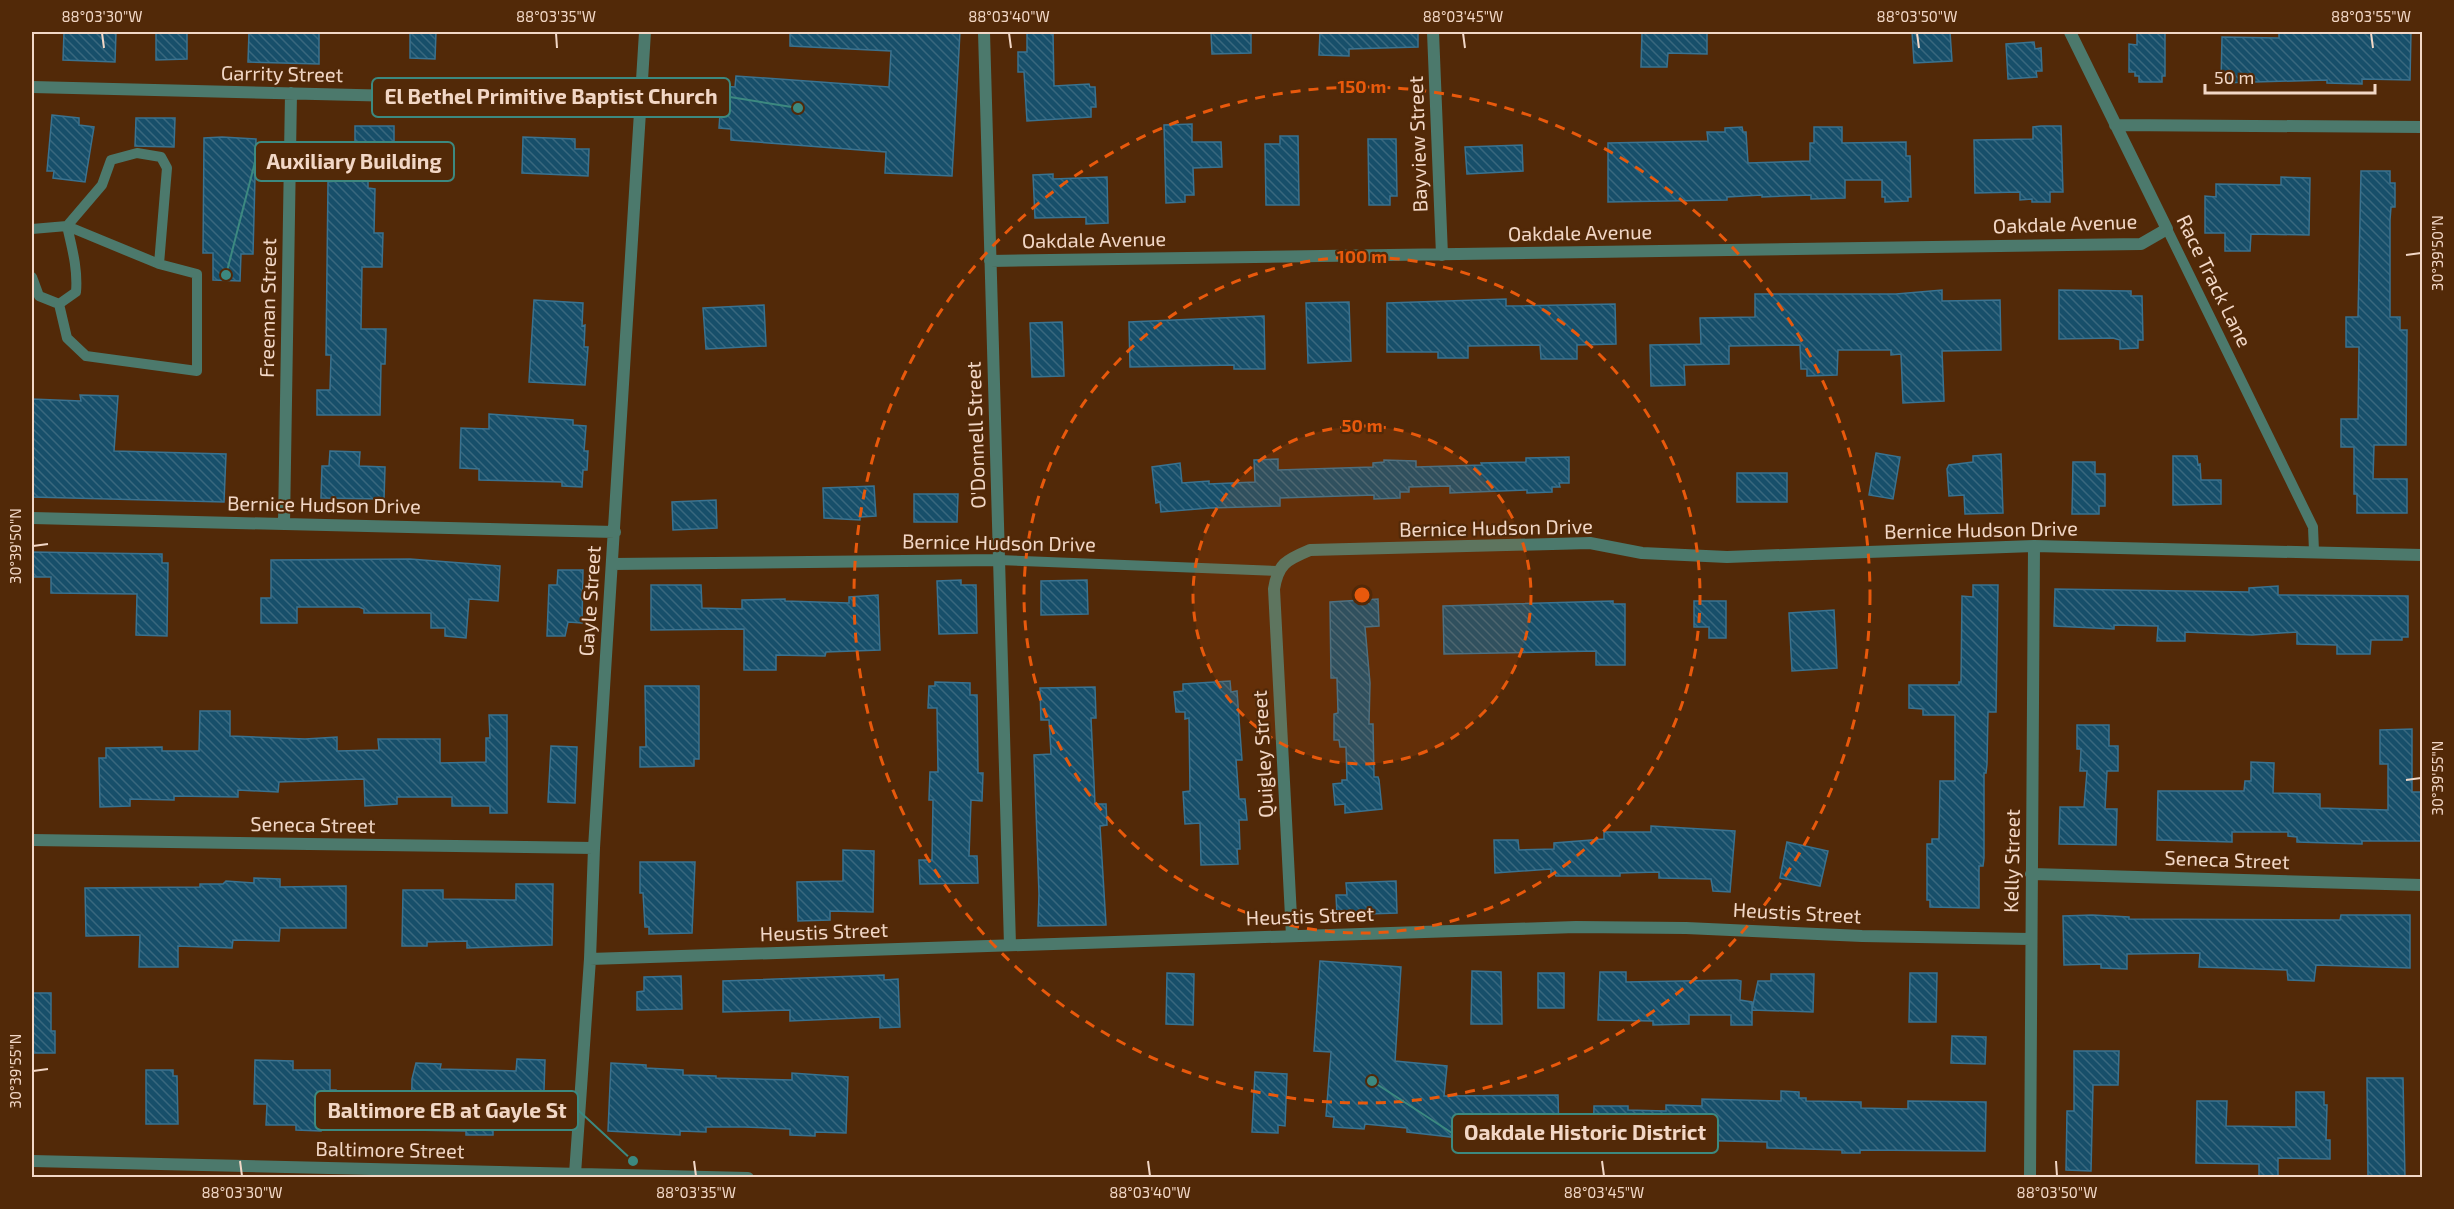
<svg xmlns="http://www.w3.org/2000/svg" width="2454" height="1209" viewBox="0 0 2454 1209" font-family="'Exo 2',sans-serif">
<style>
.building{fill:url(#building-back-hatch);stroke:#3a728f;stroke-width:1.5}
.lines{fill:none;stroke-linecap:round;stroke-linejoin:round}
.service{stroke:#4c796c;stroke-width:10}
.minor{stroke:#4c796c;stroke-width:12}
.ticks{fill:none;stroke:#f2d7c6;stroke-width:2}
.ring{fill:none;stroke:#e8590c;stroke-width:3;stroke-dasharray:10 8}
.labels{text-anchor:middle;stroke-width:4.5;stroke-linejoin:round;paint-order:stroke}
.street-label{font-size:20px;fill:#f2d7c6;stroke:#522908}
.centre{fill:#e8590c;stroke:#522908;stroke-width:3}
.ring-label{font-size:18px;text-anchor:middle;font-weight:bold;fill:#e8590c;stroke:#522908;stroke-width:4.5;stroke-linejoin:round;paint-order:stroke}
.leader{fill:none;stroke:#3c8980;stroke-width:2}
.callout-dot{fill:#3c8980;stroke:#522908;stroke-width:2}
.callout{fill:#522908;stroke:#3c8980;stroke-width:2}
.callout-label{font-size:21px;text-anchor:middle;font-weight:bold;fill:#f2d7c6}
.neatline{fill:none;stroke:#f2d7c6;stroke-width:2}
.ticks-label{font-size:15px;text-anchor:middle;fill:#f2d7c6}
</style>
<defs>
<pattern id="building-back-hatch" width="6" height="6" patternUnits="userSpaceOnUse" patternTransform="scale(1.5)"><rect width="6" height="6" fill="#174f6a"/><path d="M-1 5l2 2M0 0l6 6M5-1l2 2" fill="none" stroke="#39687e"/></pattern>
</defs>
<rect width="100%" height="100%" fill="#522908"/>
<path class="building" d="M64 32H116L115 62 63 60Z
M156 32H187V59L156 60Z
M249 32H319V64L248 62Z
M410 32H436L435 59 410 58Z
M790 32H960L952 176 885 173 886 152 731 140V129L719 128 722 86 735 87 736 76 889 87 891 51 790 46Z
M1027 32H1053L1054 86 1089 84 1090 87H1095L1096 107H1091V117L1027 121 1024 72H1018V52H1027Z
M1211 32H1251V53L1212 54Z
M1320 32H1418V47L1349 49V56L1319 55Z
M1642 32H1707V54L1668 53 1667 67H1641Z
M1912 32H1950L1952 61 1914 63Z
M2137 32H2165V76H2162V82H2139V76H2135V72H2129V44L2137 45Z
M2279 32H2411L2410 80 2362 79V84L2327 83V80L2221 83 2222 37 2279 38Z
M2034 42 2035 49 2041 48 2042 71H2036L2037 77 2008 79 2006 44Z
M52 115 79 118V125L94 127 85 182 53 178 54 171H47Z
M136 118H175L174 147 135 146Z
M1192 124V142H1221L1222 167 1193 168 1194 195H1185V202L1166 203 1164 125Z
M355 126H394V155H355Z
M2041 126H2061L2063 192H2050V202H2032V199L2020 200V192L1975 193 1974 140 2033 139V127Z
M1742 127 1743 132H1746L1748 163 1810 161V143H1814V127H1842V143L1906 142V156H1910L1911 197H1908V201L1885 202V197H1882V180H1845V198L1811 199V195L1762 197V195L1727 197V200L1608 202V143L1708 141 1707 132H1725V128Z
M1280 136H1298L1299 205H1266L1265 144H1280Z
M222 137 256 139 253 254H241L240 281 213 280V253H203L204 138Z
M523 137 575 139V149H589L588 176 522 173Z
M1368 139H1396L1397 196H1390V205H1369Z
M1522 145 1523 171 1467 174 1465 147Z
M2361 171H2390V183H2395V207H2391L2390 220V317H2400V330H2407L2406 445H2374L2373 479H2407V513H2357V494H2354V447H2341V419H2358L2359 347H2346V317H2358Z
M1053 174V179L1107 177 1108 223 1086 224V217L1035 218 1033 175Z
M2281 177 2310 178 2309 235 2251 234 2250 251H2225V233H2205V196L2216 197V184L2281 185Z
M336 181H368V188L375 189 374 233H383L382 267H362L361 329H386L385 364H381L380 415H317V390H330L331 355H326L328 182Z
M1942 290V301L2000 300 2001 350 1942 351 1944 401 1903 403 1901 354 1891 355V350H1838L1837 375 1807 376V369H1801L1800 345 1729 346V364L1684 365 1685 385 1651 386 1650 345 1701 344 1700 318 1755 317V294H1896Z
M2059 290 2131 291V296H2142L2143 340H2138V348L2120 349V340L2113 338 2059 339Z
M1506 299V306L1615 304 1616 344 1577 345V359H1541L1540 345 1468 346V358H1438V352H1387V303Z
M534 300 583 303 582 326 585 325 584 347H588L585 385 529 382Z
M1349 302 1351 361 1308 363 1306 303Z
M764 305 766 346 706 349 703 308Z
M1264 316 1265 369H1234V365L1130 367 1129 322Z
M1062 322 1064 376 1032 377 1030 323Z
M80 395 118 396 114 451 226 454 224 502 32 497V399L81 401Z
M489 414 573 420V425L586 426 584 451H588L587 470H583L582 487 562 486V482L479 480V469L460 468 461 428 489 429Z
M330 451 360 452 359 466 385 467 384 499 321 498 322 466H329Z
M1876 453 1900 457 1893 499 1869 495Z
M2001 454 2003 513 1965 514 1964 495 1949 496 1947 469 1949 465 1973 462V456Z
M2173 456H2197L2198 465 2200 464 2201 480H2221V504L2173 505Z
M1569 457V483H1559L1560 487H1552V492L1527 493V490L1450 493V486L1409 487V492H1400V498L1374 499V495L1280 498V506L1210 508 1161 512 1160 502 1156 503 1152 467 1180 463 1182 483 1209 481V484L1255 482 1254 460 1278 459V470L1373 467V463L1384 462V460L1416 461V467L1482 465 1481 463 1526 462V458Z
M2073 462H2095V474H2105V506H2099V514H2072Z
M1737 473H1787V502H1737Z
M874 486 876 516 860 517V520L824 518 823 488Z
M914 494H958L957 522H914Z
M716 500 717 528 673 530 672 502Z
M32 552 162 554V563H168L167 636 136 635 137 594 51 593V577H32Z
M410 559 500 566 498 601 469 599 466 638 445 636V628H431V613H364V609L359 607H297V623H261V598H271V560Z
M558 570H583L582 623 568 622 565 636H547L549 585H557Z
M961 580V585H976L977 633 939 634 937 581Z
M1087 580 1088 614 1041 615V581Z
M651 585H701L702 608 742 609V600L785 599V601L849 603V597L878 595 880 650 826 652 825 656 776 655V670H744V629L651 630Z
M1973 585H1998L1996 712H1988L1987 764 1986 773H1984V858L1983 866H1979V908L1930 907V900H1927V844H1932V839H1939L1940 781H1955V715H1923V709L1909 708V685H1959V682H1961L1962 596 1973 597Z
M2278 586V595L2408 596V637H2402V640H2371L2370 654H2337V645L2297 644V632L2252 635 2185 632V641H2157L2158 626 2114 625V629L2054 626 2055 589 2249 592V588Z
M1378 599 1379 626 1365 627 1370 683 1369 724H1373L1374 777H1378L1379 780 1382 809 1345 813V804L1335 805 1333 784 1342 783V780H1347L1346 747H1340L1339 740H1334V714L1338 713 1337 678H1331L1330 602Z
M1613 601V604H1625V665H1596V651L1444 654 1443 606Z
M1694 601H1726V638H1709V627H1694Z
M1834 610 1837 668 1792 671 1789 613Z
M1230 681 1231 692 1237 691 1242 760H1236L1239 799H1245L1247 820H1239L1240 849H1237L1238 864 1201 865 1200 823 1185 824 1183 792 1190 791 1189 718 1185 719V712H1176L1174 692 1183 691V684Z
M935 682 970 683V695H977L978 773H983L982 801 971 800 969 856H977L978 883 920 884 919 860H932L933 800H929L930 772H938L937 708H928L929 686H935Z
M645 686H699V759H694V766L640 767V747H646Z
M1095 687 1096 718H1091L1095 804H1106L1107 825 1100 826 1106 925 1038 926 1039 894 1034 755 1051 754 1049 720H1041L1040 688Z
M200 711H230V736L305 739 337 737V751L379 750 378 739H440V763L486 762V738H490L489 715H507V813H490V806H452V797H397V804L365 806 364 779 279 782 278 792 238 790V797L174 796V800L130 799V806L100 807 99 758H106V748L162 747V751H199Z
M2077 725H2109V746H2118V771H2107L2105 809H2117L2116 845 2059 844 2060 807H2084L2087 771H2080L2081 749H2077Z
M2412 729V792H2421V841H2362V844L2297 842V837L2288 836V832H2232V842L2157 840 2158 791H2244L2245 781H2251V762L2274 763 2273 793 2320 794V808L2388 810V764H2380V730Z
M551 746 577 747 575 803 548 802Z
M1651 826 1735 831 1730 892 1713 891 1711 879 1659 878V872L1620 873V876H1556L1555 874H1551V869L1495 873 1494 840H1518L1519 850 1554 849V843L1604 839V832H1651Z
M1787 842 1828 851 1820 886 1780 878Z
M843 850 874 851 873 912 830 911V920L798 921 797 882 843 881Z
M640 862H695L692 933 649 934V927H645L643 893H640Z
M254 878 280 879V887L346 886V928H280L279 941 233 940 232 948 178 946V967H139L140 935 86 936 85 888 200 887V884H223L226 881 254 883Z
M1396 881 1397 913 1337 915 1336 895H1347L1346 883Z
M516 884H553L552 945 467 948V941L427 942V946H402L403 890H443V899L516 900Z
M2092 915 2129 917V919L2340 920 2341 915H2410V968L2316 965 2314 981 2288 980 2287 970 2199 967 2200 953 2127 954V969L2101 968V964L2064 965 2063 916Z
M1320 961 1401 967 1395 1061 1447 1066 1444 1096 1558 1095 1559 1135H1557L1556 1138H1550V1143L1519 1142V1138H1459L1407 1132V1128L1365 1124 1364 1129 1333 1127 1334 1117 1326 1116 1331 1052 1314 1051Z
M1472 971 1501 972 1502 1024H1471Z
M1600 972H1626V982L1737 980 1741 981 1740 1000 1752 1002V1010L1758 981H1771V974H1814L1813 1012 1752 1010V1025H1731V1015H1689V1024L1653 1025V1021L1598 1020Z
M1167 973 1194 974 1193 1025 1166 1024Z
M1538 973H1564V1008H1538Z
M1910 973H1937L1936 1022H1909Z
M884 975V980L898 979 900 1027 880 1028V1017L790 1021V1010L723 1012V981Z
M681 976 682 1009 637 1010V992L644 991V977Z
M32 993H51V1031H55V1053H32Z
M1952 1036 1986 1037 1985 1064 1951 1063Z
M2074 1051H2119L2118 1085H2093L2091 1171 2066 1170 2067 1111H2074Z
M517 1059 545 1060 543 1119 493 1117V1135H466V1131L411 1130 412 1079 416 1063 441 1064 440 1069 516 1071Z
M255 1060 293 1061V1070H330V1090H336V1122H321V1131L296 1130V1125H266L267 1104H254Z
M611 1063 646 1065V1068L683 1070V1075L716 1076V1078L792 1080V1073L848 1077 846 1133 815 1132V1136L790 1135V1129L744 1127H706V1132L680 1131V1135L608 1131Z
M146 1070H173V1076H177L178 1124H146Z
M1255 1072 1287 1074 1285 1126 1278 1125V1133L1252 1132Z
M2367 1078H2403L2405 1178H2368Z
M1781 1091 1799 1092V1098H1806V1101L1861 1102V1108L1908 1109V1101L1986 1102 1985 1151 1860 1150V1153H1842V1150L1767 1148V1142L1682 1140 1669 1141V1146L1593 1145 1594 1106H1628V1110L1666 1111V1105L1702 1106V1099L1781 1101Z
M2296 1092H2324V1105H2327L2326 1140H2330V1159L2278 1158V1177H2259V1164L2196 1163 2197 1101H2227L2226 1126 2296 1127Z"/>
<g class="lines">
<path class="service" d="M32 229 67 226 159 264 197 274V371L86 356 67 338 59 304
M2167 229 2313 527 2314 551
M32 277 39 296 59 304 76 292C78 269 72 248 67 226L102 185 111 160 137 153 161 157 167 168 159 264
M999 560 1277 571"/>
<path class="minor" d="M984 32 1010 945
M1433 32 1442 255
M32 87 640 102
M2115 125 2422 127
M990 261 2141 244 2167 229 2070 32
M32 518 615 532
M284 524 291 93
M612 564 999 560
M32 840 594 848
M2031 874 2422 885
M1292 936 1274 589C1278 564 1286 560 1310 550L1590 543 1642 553 1727 557 2034 546 2422 555
M590 959 1576 927 1686 928 1862 936 2030 939
M32 1161 748 1178
M575 1174 590 959 594 848 645 32
M2030 1178 2034 546"/>
</g>
<path class="ticks" d="M102 33 104 48M556 33 557 48M1009 33 1011 48M1463 33 1465 48M1917 33 1919 48M2371 33 2373 48M2406 255 2421 253M33 546 48 544M2406 780 2421 778M33 1071 48 1069M240 1161 242 1176M694 1161 696 1176M1148 1161 1150 1176M1602 1161 1604 1176M2056 1161 2057 1176"/>
<circle cx="1362" cy="595" r="169" fill="#e8590c" fill-opacity=".12"/>
<g class="ring">
<circle cx="1362" cy="595" r="169"/>
<circle cx="1362" cy="595" r="338"/>
<circle cx="1362" cy="595" r="508"/>
</g>
<g class="labels">
<g class="street-label">
<text transform="translate(282 74) rotate(1)" y="7">Garrity Street</text>
<text transform="translate(1418 144) rotate(-92)" y="7">Bayview Street</text>
<text transform="translate(2065 224) rotate(-2)" y="7">Oakdale Avenue</text>
<text transform="translate(1580 233) rotate(-1)" y="7">Oakdale Avenue</text>
<text transform="translate(1094 240) rotate(-1)" y="7">Oakdale Avenue</text>
<text transform="translate(2214 281) rotate(64)" y="7">Race Track Lane</text>
<text transform="translate(268 308) rotate(-89)" y="7">Freeman Street</text>
<text transform="translate(976 435) rotate(-92)" y="7">O'Donnell Street</text>
<text transform="translate(324 505) rotate(1)" y="7">Bernice Hudson Drive</text>
<text transform="translate(1496 528) rotate(-1)" y="7">Bernice Hudson Drive</text>
<text transform="translate(1981 530) rotate(-1)" y="7">Bernice Hudson Drive</text>
<text transform="translate(999 543) rotate(1)" y="7">Bernice Hudson Drive</text>
<text transform="translate(590 601) rotate(-86)" y="7">Gayle Street</text>
<text transform="translate(1263 754) rotate(-93)" y="7">Quigley Street</text>
<text transform="translate(313 825) rotate(1)" y="7">Seneca Street</text>
<text transform="translate(2227 860) rotate(2)" y="7">Seneca Street</text>
<text transform="translate(2012 861) rotate(-89)" y="7">Kelly Street</text>
<text transform="translate(1797 913) rotate(3)" y="7">Heustis Street</text>
<text transform="translate(1310 916) rotate(-2)" y="7">Heustis Street</text>
<text transform="translate(824 932) rotate(-2)" y="7">Heustis Street</text>
<text transform="translate(390 1150) rotate(1)" y="7">Baltimore Street</text>
</g>
</g>
<circle cx="1362" cy="595" r="9" class="centre"/>
<g class="ring-label">
<text x="1362" y="93">150 m</text>
<text x="1362" y="263">100 m</text>
<text x="1362" y="432">50 m</text>
</g>
<path class="leader" d="M798 108L730 97M226 275L255 162M633 1161L578 1110M1372 1081L1452 1133"/>
<g class="callout-dot">
<circle cx="798" cy="108" r="6"/>
<circle cx="226" cy="275" r="6"/>
<circle cx="633" cy="1161" r="6"/>
<circle cx="1372" cy="1081" r="6"/>
</g>
<g class="callout">
<rect x="372" y="78" width="358" height="39" rx="6"/>
<rect x="255" y="142" width="199" height="39" rx="6"/>
<rect x="315" y="1091" width="263" height="39" rx="6"/>
<rect x="1452" y="1114" width="266" height="39" rx="6"/>
</g>
<g class="callout-label">
<text x="551" y="104">El Bethel Primitive Baptist Church</text>
<text x="354" y="169">Auxiliary Building</text>
<text x="447" y="1118">Baltimore EB at Gayle St</text>
<text x="1585" y="1140">Oakdale Historic District</text>
</g>
<rect width="2454" height="1209" fill="none" stroke="#522908" stroke-width="66"/>
<path d="M2205 84v9h170v-9" fill="none" stroke="#f2d7c6" stroke-width="3"/>
<text x="2214" y="84" font-size="18" fill="#f2d7c6" stroke="#522908" stroke-width="4.5" paint-order="stroke">50 m</text>
<rect x="33" y="33" width="2388" height="1143" class="neatline"/>
<g class="ticks-label">
<text x="102" y="22">88°03'30"W</text>
<text x="556" y="22">88°03'35"W</text>
<text x="1009" y="22">88°03'40"W</text>
<text x="1463" y="22">88°03'45"W</text>
<text x="1917" y="22">88°03'50"W</text>
<text x="2371" y="22">88°03'55"W</text>
<text transform="translate(2438 253) rotate(-90)" y="5">30°39'50"N</text>
<text transform="translate(16 546) rotate(-90)" y="5">30°39'50"N</text>
<text transform="translate(2438 778) rotate(-90)" y="5">30°39'55"N</text>
<text transform="translate(16 1071) rotate(-90)" y="5">30°39'55"N</text>
<text x="242" y="1198">88°03'30"W</text>
<text x="696" y="1198">88°03'35"W</text>
<text x="1150" y="1198">88°03'40"W</text>
<text x="1604" y="1198">88°03'45"W</text>
<text x="2057" y="1198">88°03'50"W</text>
</g>
</svg>
